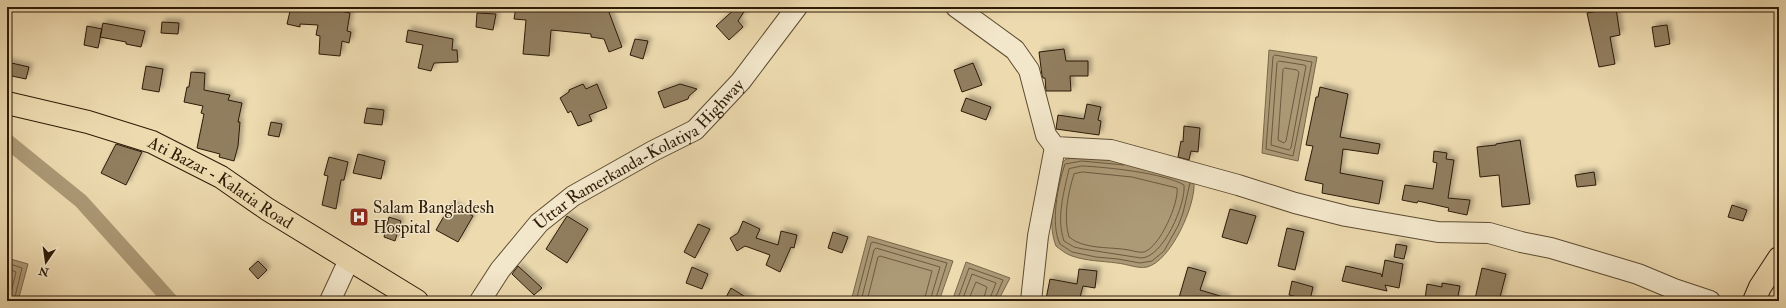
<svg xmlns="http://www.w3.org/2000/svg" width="1786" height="308" viewBox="0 0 1786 308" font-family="'IM FELL Double Pica',serif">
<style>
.water{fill:#ac9976;stroke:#79674a}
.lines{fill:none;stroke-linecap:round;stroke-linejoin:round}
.shore{stroke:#6c5a3e;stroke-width:1}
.canal{stroke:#ac9976;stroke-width:15}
.building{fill:#917e5e;stroke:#2d1b07;filter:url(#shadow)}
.minor-casing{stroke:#5d4b31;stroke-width:22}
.major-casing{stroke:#2d1b07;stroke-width:24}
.minor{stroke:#f3e7cb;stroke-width:20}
.major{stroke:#eddaaf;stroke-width:22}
.labels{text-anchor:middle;stroke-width:3;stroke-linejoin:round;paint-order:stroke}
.street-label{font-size:17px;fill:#2d1b07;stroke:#f3e7cb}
.poi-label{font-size:17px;fill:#2d1b07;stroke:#f3e7cb;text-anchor:start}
</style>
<defs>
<filter id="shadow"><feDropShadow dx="3.5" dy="-3.5" stdDeviation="2" flood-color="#0004"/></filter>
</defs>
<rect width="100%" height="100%" fill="#eddaaf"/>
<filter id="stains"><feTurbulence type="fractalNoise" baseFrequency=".005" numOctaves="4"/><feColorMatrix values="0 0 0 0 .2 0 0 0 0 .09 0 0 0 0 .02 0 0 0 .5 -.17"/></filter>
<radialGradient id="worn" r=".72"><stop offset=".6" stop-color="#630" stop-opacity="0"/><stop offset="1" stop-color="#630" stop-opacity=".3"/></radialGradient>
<path class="water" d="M1269 50 1317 57 1298 161 1262 153Z
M1082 157 1103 158 1194 182C1196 205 1171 261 1147 267 1138 269 1127 264 1117 263 1102 261 1086 261 1072 256 1066 254 1061 250 1056 246 1046 220 1056 190 1061 164L1066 159Z
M868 236 953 261 939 301H851Z
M7 258 28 264 18 301H7Z
M966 262 1010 278 998 301H952Z"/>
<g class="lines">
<path class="shore" d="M1275 55 1312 62 1293 156 1266 149 1273 57Z
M1279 61 1304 65 1306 66 1291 148 1289 150 1271 145 1277 63Z
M1285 68 1297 70 1299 72 1286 141 1284 143 1278 140 1283 70Z
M1124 165 1082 161 1065 164C1058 184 1050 224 1060 244L1072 252 1096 257 1118 259 1140 263 1152 261 1164 251 1178 226 1183 213 1190 183
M1082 166C1106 167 1164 173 1184 185 1186 204 1163 258 1141 258L1083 249 1074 247 1064 241C1056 218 1064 192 1069 169Z
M1083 172 1132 177 1177 188C1179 203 1160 247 1144 252 1140 253 1134 251 1129 250 1112 247 1093 249 1077 242 1074 241 1071 238 1069 237 1063 218 1068 193 1074 174Z
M7 263 22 268 14 301
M7 268 16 272 9 301
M856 301 871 243 873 242 947 263 935 301
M861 301 874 250 876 248 940 267 930 301
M867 301 878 257 880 256 932 271 924 301
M957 301 969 268 1003 280 994 301
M962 301 972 274 996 283 989 301
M968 301 976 282 987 287 983 301"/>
<path class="canal" d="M7 141 81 201 171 301"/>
</g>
<path class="building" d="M291 7H327L340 8V11L350 13 347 31 351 32 349 43 342 41 340 56 319 54 320 36 316 35 318 25 300 24V27L287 24Z
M516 7 554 10V7H607L622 47 609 52 604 39 591 37V34L551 30 549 56 523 54 526 20 514 19Z
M737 7H747L738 21 743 27 729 40 716 26Z
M1616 8 1620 35 1610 37 1615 64 1599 67 1587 13Z
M477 13 496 14 493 30 476 27Z
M162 22 179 23 178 34 161 33Z
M103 23 145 31 141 47 126 44V42L100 37Z
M1667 25 1670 44 1655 47 1652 27Z
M87 26 102 29 98 48 84 45Z
M408 30 453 39 452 50H457L458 62 434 63 431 71 418 68 423 45 406 42Z
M635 39 648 41 643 59 630 55Z
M1064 49 1066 61H1088V76H1070L1071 91H1046L1045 78H1043L1042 76 1039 52Z
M7 62 29 67 26 79 7 75Z
M973 63 982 85 962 92 954 70Z
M146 66 163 69 159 92 142 89Z
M191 72 205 73 204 90 230 95 228 100 242 103 238 122H240L238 146 234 161 219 157 220 154 197 148 204 114 201 113 203 106 184 102 187 87H189Z
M583 84 586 89 597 84 607 108 589 115 592 121 578 126 571 111 568 113 560 98 569 92V90Z
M680 84 697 89 689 96 688 99 664 108 658 92Z
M1320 87 1348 94 1340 137 1380 144 1378 154 1343 149 1340 173 1383 181 1379 204 1322 193 1323 184 1305 180 1313 146 1306 145 1316 97H1318Z
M966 98 991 107 986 120 961 111Z
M1087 104 1101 107 1098 120 1101 121 1099 135 1056 129 1058 115 1084 119Z
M367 108 384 110 382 125 364 123Z
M271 122 282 124 279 137 268 135Z
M1184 126 1200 128 1198 152 1191 151 1189 160 1178 157 1181 141 1183 142Z
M1520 140 1530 204 1502 207 1499 175 1480 177 1477 147 1496 145V144Z
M116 144 142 152 126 185 101 173Z
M1434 151 1447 153 1446 159 1454 160 1448 198 1470 200 1467 215 1448 211 1449 208 1418 201 1417 203 1402 200 1405 185 1433 189 1437 163 1433 162Z
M358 154 385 161 381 179 353 173Z
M329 157 348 162 344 180H341L336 209 322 205 328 176 324 175Z
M1594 172 1596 185 1577 187 1575 175Z
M451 204 473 216 458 242 436 230Z
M1732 205 1747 210 1743 221 1728 217Z
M1230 209 1256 216 1247 244 1222 237Z
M567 216 588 229 567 263 546 249Z
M389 217 401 221 395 241 384 237Z
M743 221 760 229 756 238 778 245 781 231 797 235 794 248 791 247 780 272 766 265 770 255 745 246 737 251 730 238 738 233Z
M698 224 710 229 695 258 684 252Z
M1287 228 1304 232 1295 270 1278 266Z
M833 232 848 237 842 253 828 248Z
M1396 244 1407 246 1404 259 1394 257Z
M1385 260 1403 264 1399 288 1385 285 1387 291 1342 281 1346 266 1381 274 1382 277Z
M258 261 267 270 258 279 249 269Z
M518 266 542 288 534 295 512 274Z
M692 267 708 274 702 289 686 283Z
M1188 267 1206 272 1200 290 1227 298 1226 301H1178Z
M1482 268 1506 274 1499 301H1485L1475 299Z
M1079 269 1097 271 1095 288 1083 286 1079 301 1046 299 1050 279 1077 284Z
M1292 281 1313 287 1310 300 1289 295Z
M1442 283 1460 286 1457 301H1438L1425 299 1427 284 1442 287Z
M731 288 752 301H724Z"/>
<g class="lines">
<g class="minor-casing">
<g id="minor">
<path d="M956 7 1015 50 1029 70 1046 135 1055 147 1111 150 1238 185 1295 203 1346 216 1438 232 1489 233 1521 242 1551 248 1638 274 1674 289 1710 301"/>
<path d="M330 301 349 260"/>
<path id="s1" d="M480 301 500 270 539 223 573 196 653 151 695 130 741 81 797 7"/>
<path d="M1031 301 1038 236 1055 147"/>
</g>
</g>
<g class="major-casing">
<g id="major">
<path id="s2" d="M7 103 88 122 152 142 221 177 267 209 417 301"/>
<path d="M1754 301 1760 287 1779 258"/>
</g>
</g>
<use href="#minor" class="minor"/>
<use href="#major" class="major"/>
</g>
<defs>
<g id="hospital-square" transform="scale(1)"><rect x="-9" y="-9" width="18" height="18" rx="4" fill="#8f2418" stroke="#f3e7cb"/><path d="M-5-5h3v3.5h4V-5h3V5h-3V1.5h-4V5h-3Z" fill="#fff"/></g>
</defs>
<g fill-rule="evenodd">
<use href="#hospital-square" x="359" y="217"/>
</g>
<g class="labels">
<g class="street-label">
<text dy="6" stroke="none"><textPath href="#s1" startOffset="220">Uttar Ramerkanda-Kolatiya Highway</textPath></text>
<text dy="6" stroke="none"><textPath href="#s2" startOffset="230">Ati Bazar - Kalatia Road</textPath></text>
</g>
<g class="poi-label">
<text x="373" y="213">Salam Bangladesh<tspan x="373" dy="20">Hospital</tspan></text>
</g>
</g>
<rect width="1786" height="308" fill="none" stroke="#eddaaf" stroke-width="24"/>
<rect x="8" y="8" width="1770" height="292" fill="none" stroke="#2d1b07" stroke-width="2"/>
<rect x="12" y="12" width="1762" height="284" fill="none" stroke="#2d1b07"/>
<g transform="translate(46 262) rotate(193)" stroke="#f3e7cb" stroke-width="3" paint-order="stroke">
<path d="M0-3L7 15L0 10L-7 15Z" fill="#2d1b07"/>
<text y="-6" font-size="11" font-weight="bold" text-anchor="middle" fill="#2d1b07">N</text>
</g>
<rect width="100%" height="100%" filter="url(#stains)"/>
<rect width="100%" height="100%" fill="url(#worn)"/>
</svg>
